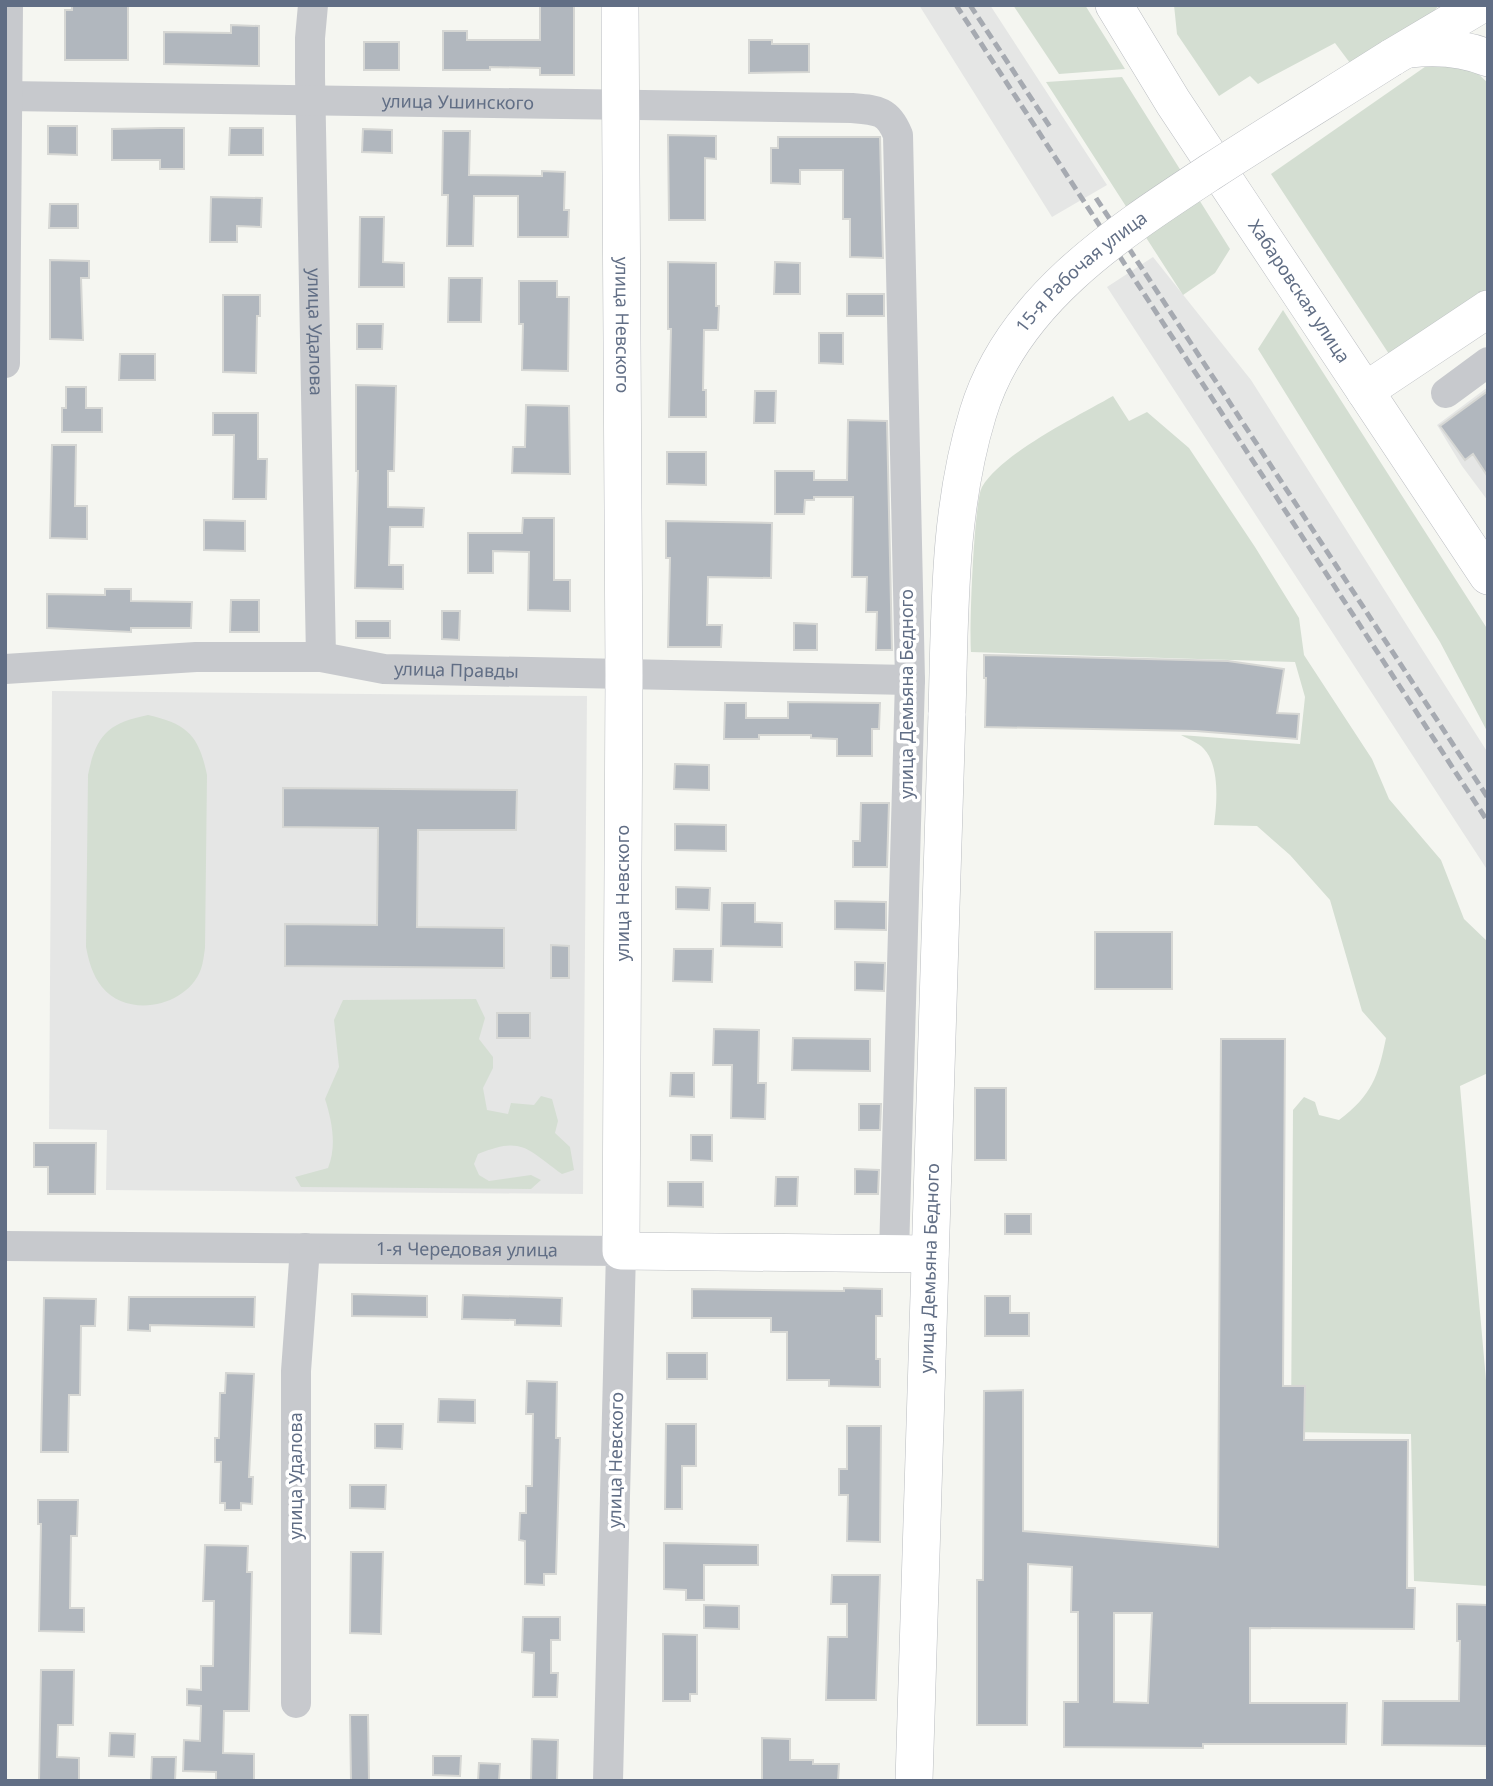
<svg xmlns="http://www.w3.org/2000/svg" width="1493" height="1786" viewBox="0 0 1493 1786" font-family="'Noto Sans',sans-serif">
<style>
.built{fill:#e5e6e5}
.green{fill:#d4ded2}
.building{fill:#b1b7be;stroke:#d6d7d4;stroke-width:2;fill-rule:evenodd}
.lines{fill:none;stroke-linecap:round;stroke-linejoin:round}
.major-casing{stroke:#b9bcc0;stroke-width:38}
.minor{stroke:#c7c9cd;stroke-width:30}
.major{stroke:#fff;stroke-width:37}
.rail{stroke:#a6aab1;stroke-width:5;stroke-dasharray:10 5;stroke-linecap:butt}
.major-bridge-casing{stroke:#b9bcc0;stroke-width:38;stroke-linecap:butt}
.major-bridge{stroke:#fff;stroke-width:37}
.labels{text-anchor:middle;stroke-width:7;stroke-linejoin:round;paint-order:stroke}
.street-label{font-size:18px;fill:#616e85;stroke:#fff}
</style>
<rect width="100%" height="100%" fill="#f5f6f1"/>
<path class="built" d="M919 5H990L1107 185 1052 217Z
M1153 257 1251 380 1488 753V871L1107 287Z
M1488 387V501L1462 466 1437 425Z
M52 691 587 696 583 1194 106 1190 107 1130 49 1129Z"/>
<path class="green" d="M1013 5H1085L1125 69 1059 74Z
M1174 5H1439L1424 23 1350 63 1335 43 1258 84 1250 76 1219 96 1177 34Z
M1432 62 1473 69 1488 83V292L1389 354 1271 174Z
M1122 77 1230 249 1215 273 1183 295 1046 82Z
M1283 310 1488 630V733L1440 642 1258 349Z
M1113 396 1129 421 1147 412 1189 448 1255 547 1299 618 1304 655 1372 759 1389 799 1441 860 1464 919 1488 942V1073L1460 1086 1488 1403V1586L1414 1581 1411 1434 1291 1432 1293 1110 1304 1097 1315 1102 1319 1115 1339 1120C1372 1095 1378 1077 1386 1038L1362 1011 1330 900 1290 855 1257 826 1214 825C1217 804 1220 766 1204 749 1199 743 1188 739 1181 735L1300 744 1305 697 1295 662 971 652C969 631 974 501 982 487 1002 453 1078 416 1113 396Z
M148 715C188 724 199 736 207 775L205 948C204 955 203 963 201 969 187 1007 128 1019 102 987 92 974 89 962 86 947L88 775C96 735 108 723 148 715Z
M476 999 485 1018 479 1039 493 1057V1068L483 1088 487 1110 508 1114 511 1103 534 1105 541 1096 552 1099 558 1121 555 1133 570 1147 574 1170 562 1174C526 1148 522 1136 478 1154L474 1164 479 1175 489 1181 531 1175 541 1180 531 1189 301 1187 295 1177 328 1168C337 1146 332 1121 325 1099L339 1067 334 1020 343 1000Z"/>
<path class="building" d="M72 5H128V60H65V10H72Z
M540 6H574V75H540V68L490 67V70H443V31H467V40H540Z
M231 25 259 26V66L164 64V32L231 33Z
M749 40H772V44H809V72L749 73Z
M364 42H399V70H364Z
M48 126H77V155L48 154Z
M160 128H184V169H160V160H112V129Z
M230 128H263V155H229Z
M363 129 392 130V153L362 152Z
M443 131H470L469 175 542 176V171L565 172 564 210H569L568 237H518V196H474L473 246H447L448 195H442Z
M668 135 716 136V159L705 158V220H669Z
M778 137H880L883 258 850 257V219H843V170H800V184L771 183V148H778Z
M211 197 262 198 261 227 237 226V242H210Z
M50 204H78V228H49Z
M360 217H384L383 262 404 263V287H359Z
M50 260 89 261V278H81L83 340 50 339Z
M668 262 716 263V306H719L718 330H704L703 390H706V417H669L671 329H668Z
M775 262 800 263V294H774Z
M449 278H482L481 322H448Z
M519 281H557V297H569L568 371 522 370 523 324H519Z
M847 294H884V316H847Z
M223 295H260V316H257L256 373 223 372Z
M357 324H383L382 349H357Z
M819 333H843V364L819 363Z
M120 354H155V380H119Z
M356 385 396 386 394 471H388V507L424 508 423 527H390L389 565H403V589L355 588 358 471H356Z
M66 387H86V408H102V432H62V408H66Z
M755 391H776L775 423H754Z
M1488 391V477L1473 454 1465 460 1440 426Z
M526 405 569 406 570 474 512 473 513 447H525Z
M213 413H258V459H267L266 499H233L234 435H213Z
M848 420 887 421 892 650H876L877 612H866L867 577H852L853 497H814V500H805L804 514H775V471H814V480H847Z
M52 445H76L75 506H87V539L50 538Z
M667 452H706V485L667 484Z
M523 518H554V580H570V611L528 610 529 552 493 551V573H468V533H522Z
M204 520 245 521V551L204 550Z
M666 521 772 523 771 578 708 577 707 625H722L721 647H668L670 558H666Z
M105 589H131V601L192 602 191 628H131V632L47 628V594L105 595Z
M231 600H259V632H230Z
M442 611H460L459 640 442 639Z
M356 621H390V638H356Z
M794 623 817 624V650H794Z
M984 655 1228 661 1284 669 1277 713 1299 714 1297 739 1196 731 985 727 986 678H984Z
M788 702 880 703 879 729H872V756H837V739L811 738V735H759V739H724L725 703H746V718H788Z
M675 764 709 765V790L674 789Z
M283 788 517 790 516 830H418L417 927 504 928V968L285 966V924L377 925 378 828 283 827Z
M861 803H889L887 867H853V841H860Z
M675 824 726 825V851L675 850Z
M676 887 710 888 709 910 676 909Z
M835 901 886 902V930L835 929Z
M722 903H755V922L782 923V947L721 946Z
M1095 932H1172V989H1095Z
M551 945 569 946V978H551Z
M674 949H713L712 982 673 981Z
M855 962 885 963 884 991 855 990Z
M497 1013H530V1038H497Z
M714 1029 759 1030 758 1083H766L765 1119 731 1118 732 1065H713Z
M793 1038 870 1039V1071L792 1070Z
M1221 1039H1285L1283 1386H1305L1304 1440H1408L1407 1588H1415L1414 1629 1250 1628V1703H1347L1346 1744H1203V1748L1064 1747V1702H1078V1612H1071L1072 1567 1028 1564 1027 1725H977V1580H983L984 1391 1023 1390V1531L1218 1547ZM1114 1613H1152L1148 1703 1114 1702Z
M671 1073H694V1097L670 1096Z
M975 1088H1006V1160H975Z
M859 1104H881L880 1130H859Z
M691 1135H712V1161L691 1160Z
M34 1143H96L95 1194H48V1167H34Z
M855 1169 879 1170 878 1194H855Z
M776 1177H798L797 1206H775Z
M668 1182H703V1207L668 1206Z
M1005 1214H1031V1234H1005Z
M844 1288 882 1289V1316H876V1359H880V1387L829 1386V1380H787V1332H771V1318H692V1289L844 1291Z
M352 1294 427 1296V1317L352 1316Z
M463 1295 562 1298 561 1326 515 1325V1320L462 1319Z
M985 1296H1010V1313H1029V1336H985Z
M129 1297H255L254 1327 150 1325V1331L128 1330Z
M44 1298 96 1299 95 1326H81L80 1395H69L68 1452H41Z
M667 1353H707V1379H667Z
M226 1373 254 1374 249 1477H253L252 1504 241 1503V1510H225V1503H220L221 1462H215V1438H219L220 1393H225Z
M527 1381 557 1382 556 1438H560L556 1574H544V1585L525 1584V1541L519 1540 520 1513H526V1486H532L533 1414H526Z
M439 1399 475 1400V1423L438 1422Z
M375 1424H403L402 1449 375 1448Z
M666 1424H696V1466H682V1509H665Z
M847 1426H881L880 1542 847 1541 848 1495H839V1469H847Z
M350 1485H386L385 1509 350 1508Z
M38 1500H78L77 1536H71L70 1608H84V1632L39 1631 41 1524H38Z
M664 1543 758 1545V1565H704V1600H686V1590L664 1589Z
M205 1545 248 1546 247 1572H252L249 1711H224L223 1753 254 1754V1781H216V1772L183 1771 184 1740 200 1741 201 1706 187 1705V1689L201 1690V1666H213L214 1601H203Z
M351 1552H383L381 1634 350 1633Z
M832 1575H880L876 1700H826L828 1637H847V1604H831Z
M1457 1604 1488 1605V1746L1382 1745 1383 1701H1459L1460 1641H1457Z
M704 1605 739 1606V1629L704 1628Z
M523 1617H560V1640H551V1673H558L557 1697H533L534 1653 522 1652Z
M663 1634 697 1635V1694H690V1701H663Z
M41 1670H74L73 1725H58L57 1757 79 1758V1781H39Z
M350 1715H368L369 1781H351Z
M110 1733 135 1734 134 1757 109 1756Z
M762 1738 790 1739V1760H813V1764H839L838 1781H762Z
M532 1739 558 1740 557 1781H531Z
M433 1756H461L460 1776 433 1775Z
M152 1757H176L175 1781H151Z
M479 1763 500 1764 499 1781H478Z"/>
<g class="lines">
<g class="major-casing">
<g id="major">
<path id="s5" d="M620 5 624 675 621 1251 930 1254"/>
<path id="s6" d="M1114 5 1173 102 1488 576"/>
<path d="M1409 49C1436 46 1462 47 1488 58"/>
<path d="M1391 58 1480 5"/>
<path d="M1365 391 1488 309"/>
<path id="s7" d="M914 1781 947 713"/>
</g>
</g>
<g class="minor">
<path id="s1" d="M313 5 310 38V76L321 657"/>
<path id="s2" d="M5 96 852 108C877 110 888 110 898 135L910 680 894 1254"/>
<path d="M5 363 8 5"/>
<path d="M1446 393 1488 362"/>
<path id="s3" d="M5 669 196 657H321L384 669 910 680"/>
<path id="s4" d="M5 1246 621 1251 608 1781"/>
<path d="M296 1703V1371L305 1248"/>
</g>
<use href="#major" class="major"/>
<path class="rail" d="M956 5 1488 822
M970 5 1052 130
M1096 198 1488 798"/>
<g class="major-bridge-casing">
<g id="major-bridge">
<path id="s8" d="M947 713C950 612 948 511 978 413 1012 300 1119 232 1212 171 1271 133 1331 96 1391 58"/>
</g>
</g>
<use href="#major-bridge" class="major-bridge"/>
</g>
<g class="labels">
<g class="street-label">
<text dy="6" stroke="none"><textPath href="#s2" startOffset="453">улица Ушинского</textPath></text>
<text dy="6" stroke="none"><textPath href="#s8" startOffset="481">15-я Рабочая улица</textPath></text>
<text dy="6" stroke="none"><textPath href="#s6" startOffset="341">Хабаровская улица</textPath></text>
<text dy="6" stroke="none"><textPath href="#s5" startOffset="320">улица Невского</textPath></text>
<text dy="6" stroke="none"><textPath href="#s1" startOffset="327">улица Удалова</textPath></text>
<text dy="6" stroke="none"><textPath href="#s3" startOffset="453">улица Правды</textPath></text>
<text transform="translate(907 694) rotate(-90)" y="6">улица Демьяна Бедного</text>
<text transform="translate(623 893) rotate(-90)" y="6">улица Невского</text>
<text dy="6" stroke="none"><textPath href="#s4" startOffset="462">1-я Чередовая улица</textPath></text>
<text dy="6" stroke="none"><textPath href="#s7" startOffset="513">улица Демьяна Бедного</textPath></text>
<text transform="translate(616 1460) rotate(-89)" y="6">улица Невского</text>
<text transform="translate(296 1476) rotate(-90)" y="6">улица Удалова</text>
</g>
</g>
<rect width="1493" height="1786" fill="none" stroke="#616e85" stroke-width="14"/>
</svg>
